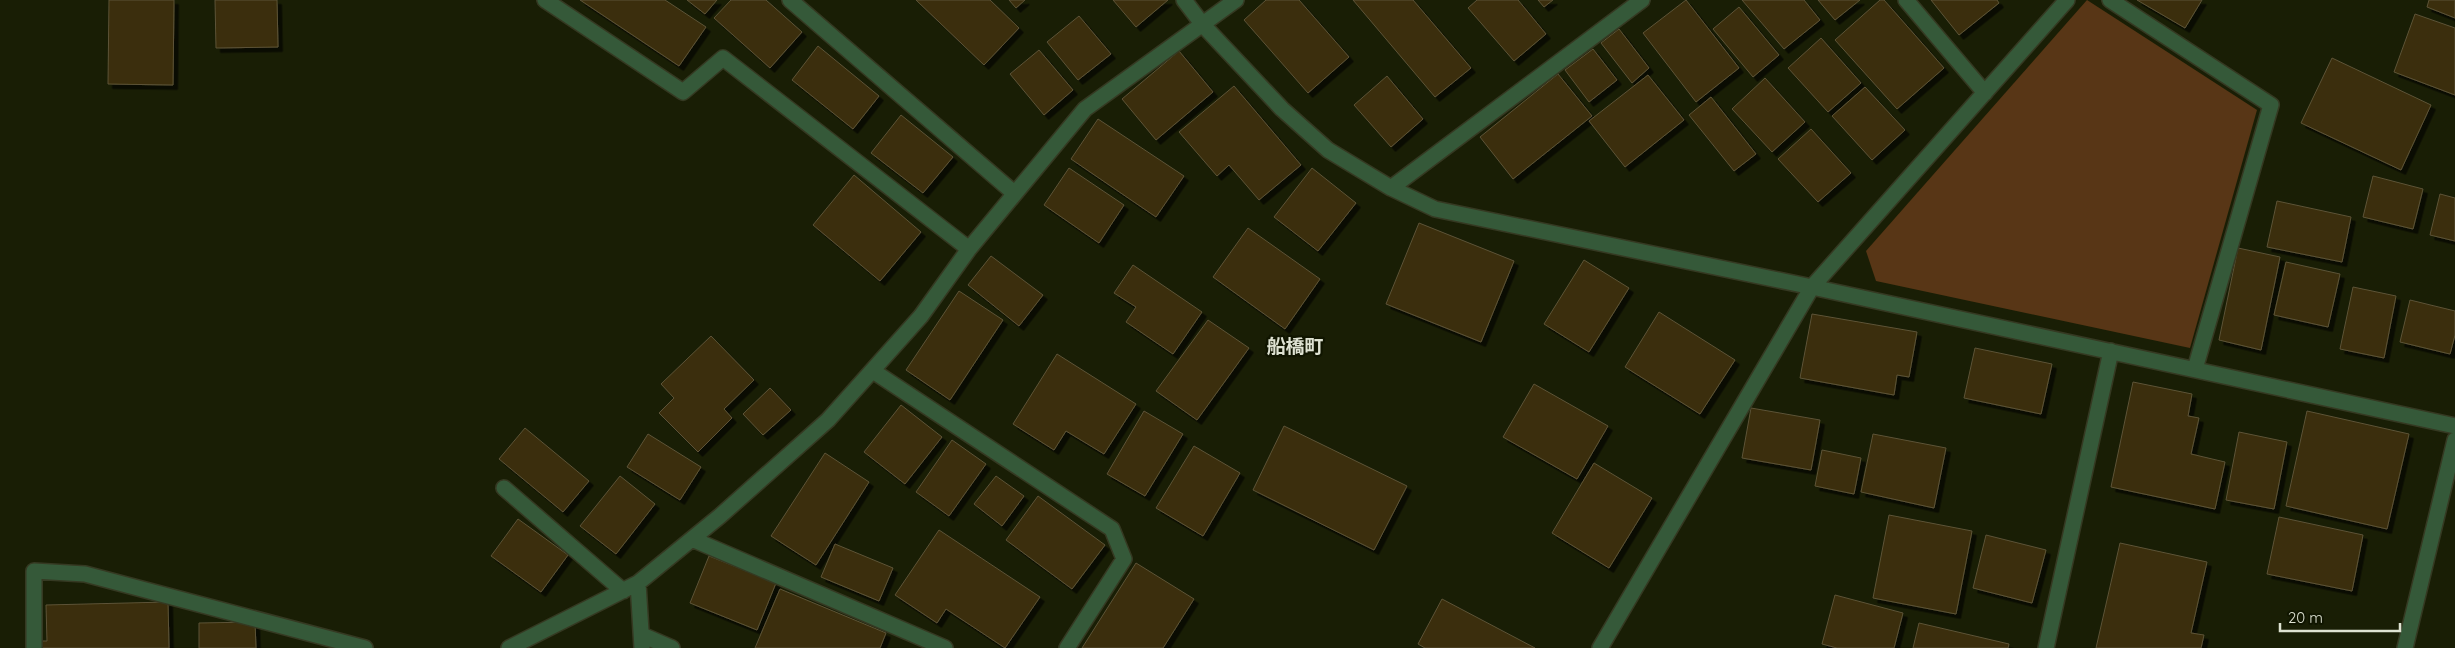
<svg xmlns="http://www.w3.org/2000/svg" width="2455" height="648" viewBox="0 0 2455 648" font-family="Quicksand,'Noto Sans JP',sans-serif">
<style>
.park{fill:#583616}
.building{fill:#3a2e09;stroke:#5d5338;filter:url(#shadow)}
.lines{fill:none;stroke-linecap:round;stroke-linejoin:round}
.minor-casing{stroke:#353922;stroke-width:18}
.minor{stroke:#355939;stroke-width:15}
.labels{text-anchor:middle;stroke-width:4.5;stroke-linejoin:round;paint-order:stroke}
.neighbourhood-label{font-size:19px;font-weight:bold;fill:#dee2d2;stroke:#101500}
</style>
<defs>
<filter id="shadow"><feDropShadow dx="4.5" dy="4.5" stdDeviation="0" flood-color="#0009"/></filter>
</defs>
<rect width="100%" height="100%" fill="#191e05"/>
<path class="park" d="M2087 0 2257 110 2190 348 1876 281 1866 251Z"/>
<path class="building" d="M109 0H174L173 85 108 84Z
M215 0H277L278 47 216 48Z
M580 0H665L706 27 679 66Z
M687 0H717L705 14Z
M731 0H766L802 32 770 68 714 18Z
M916 0H990L1019 28 984 65Z
M1009 0H1025L1016 8Z
M1113 0H1168L1136 27Z
M1266 0H1299L1349 57 1308 93 1244 20Z
M1353 0H1413L1471 68 1435 97Z
M1477 0H1518L1546 34 1514 61 1468 8Z
M1538 0H1553L1544 7Z
M1686 0 1739 68 1696 102 1643 33Z
M1742 0H1804L1820 20 1784 49Z
M1818 0H1860L1835 20Z
M1880 0H1884L1944 68 1897 109 1835 40Z
M1931 0H1997L1999 3 1959 35Z
M2137 0H2202L2185 28Z
M2429 0H2455V18L2427 7Z
M1739 7 1779 55 1753 77 1713 29Z
M2415 14 2455 28V95L2394 72Z
M1079 16 1111 54 1078 80 1047 42Z
M1619 29 1649 68 1632 83 1601 43Z
M1821 38 1861 83 1828 112 1788 68Z
M818 46 879 96 853 129 792 80Z
M1593 49 1617 80 1589 102 1565 70Z
M1039 50 1073 90 1044 115 1010 74Z
M1179 51 1213 92 1156 140 1122 99Z
M2332 58 2431 105 2401 170 2301 123Z
M1558 74 1592 116 1513 179 1480 137Z
M1648 75 1684 120 1625 167 1589 121Z
M1387 76 1423 119 1391 147 1354 105Z
M1765 78 1805 122 1772 152 1732 109Z
M1234 86 1301 165 1259 200 1229 165 1217 176 1179 132Z
M1865 87 1905 130 1872 160 1832 116Z
M1711 97 1756 154 1734 171 1689 115Z
M901 115 953 157 923 193 871 153Z
M1098 119 1184 176 1156 217 1071 159Z
M1811 129 1851 173 1818 202 1778 159Z
M1069 168 1124 205 1099 243 1044 205Z
M1312 168 1356 203 1318 251 1274 217Z
M854 175 921 232 880 281 813 225Z
M2373 176 2423 189 2413 229 2363 217Z
M2440 194 2455 198V241L2430 235Z
M2277 201 2351 217 2342 262 2267 247Z
M1419 223 1514 261 1481 342 1386 304Z
M1248 228 1320 279 1285 329 1213 277Z
M2238 248 2280 257 2261 350 2219 340Z
M991 256 1043 295 1019 326 968 285Z
M1584 260 1629 288 1589 352 1544 324Z
M2286 262 2340 274 2328 327 2274 315Z
M1133 265 1202 312 1173 354 1126 322 1136 307 1114 293Z
M2353 287 2396 296 2384 358 2340 349Z
M959 291 1003 320 950 400 906 370Z
M2410 300 2455 311V335L2450 354 2400 342Z
M1659 312 1735 360 1700 414 1625 367Z
M1812 314 1917 332 1909 377 1897 375 1894 395 1800 378Z
M1208 320 1249 348 1197 420 1156 391Z
M711 336 754 380 724 409 732 418 698 452 659 413 674 398 661 384Z
M1975 348 2052 364 2041 414 1964 398Z
M1057 354 1136 404 1104 454 1066 431 1054 450 1013 424Z
M2133 382 2192 394 2188 416 2199 418 2191 454 2225 462 2215 509 2111 487Z
M1534 384 1608 426 1577 479 1503 437Z
M770 388 791 410 763 435 743 414Z
M901 405 942 437 905 484 864 452Z
M1751 408 1820 420 1811 470 1742 458Z
M1144 411 1183 434 1145 496 1107 474Z
M2307 411 2409 434 2387 529 2286 506Z
M1284 426 1407 486 1374 550 1253 490Z
M525 428 589 481 563 512 499 459Z
M2239 432 2287 442 2274 509 2226 500Z
M648 434 701 467 680 500 627 467Z
M1873 434 1946 448 1934 508 1861 492Z
M952 440 986 464 949 516 916 492Z
M1194 446 1240 473 1203 536 1156 508Z
M1822 450 1861 458 1854 494 1815 486Z
M825 453 869 482 816 565 771 536Z
M1594 463 1652 498 1609 568 1552 533Z
M620 476 655 504 616 554 580 526Z
M996 476 1024 496 1002 526 974 504Z
M1038 496 1105 545 1072 589 1006 540Z
M1889 515 1972 531 1956 614 1873 598Z
M2279 517 2363 535 2352 591 2267 574Z
M518 519 568 555 541 592 491 556Z
M939 530 1040 597 1005 648 946 609 937 623 895 595Z
M1986 535 2046 550 2032 603 1973 588Z
M2120 543 2207 562 2191 633 2204 635 2201 648H2096Z
M835 544 893 568 879 601 821 577Z
M709 556 776 583 757 630 690 603Z
M1136 563 1194 599 1163 648H1082Z
M780 589 886 633 880 648H755Z
M1835 595 1903 613 1894 648H1837L1822 644Z
M1442 599 1535 648H1425L1418 644Z
M168 602 169 648H41V641H47L46 605Z
M255 622 256 648H199V623Z
M1919 623 2009 644 2008 648H1913Z"/>
<g class="lines">
<g class="minor-casing">
<path id="minor" d="M545 0 683 92 723 58 969 249
M790 0 1014 193
M1184 0 1203 25 1282 109 1328 150 1391 188 1435 209 1812 287 2455 426
M1906 0 1985 93
M2110 0 2271 105 2195 369
M1391 188 1642 0
M873 371 1112 529 1124 559 1067 648
M504 488 623 591
M692 539 945 648
M638 583 642 648
M642 635 672 648
M34 648V571L85 574 365 648
M509 648 638 583 720 516 828 420 921 316 969 249 1085 109 1236 0
M1600 648 1812 287 2067 0
M2046 648 2111 351
M2405 648 2455 440"/>
</g>
<use href="#minor" class="minor"/>
</g>
<g class="labels">
<g class="neighbourhood-label">
<text x="1295" y="353">船橋町</text>
</g>
</g>
<path d="M2280 623v8h120v-8" fill="none" stroke="#dee2d2" stroke-width="2.5"/>
<text x="2288" y="623" font-size="15" fill="#dee2d2" stroke="#101500" stroke-width="4" paint-order="stroke">20 m</text>
</svg>
